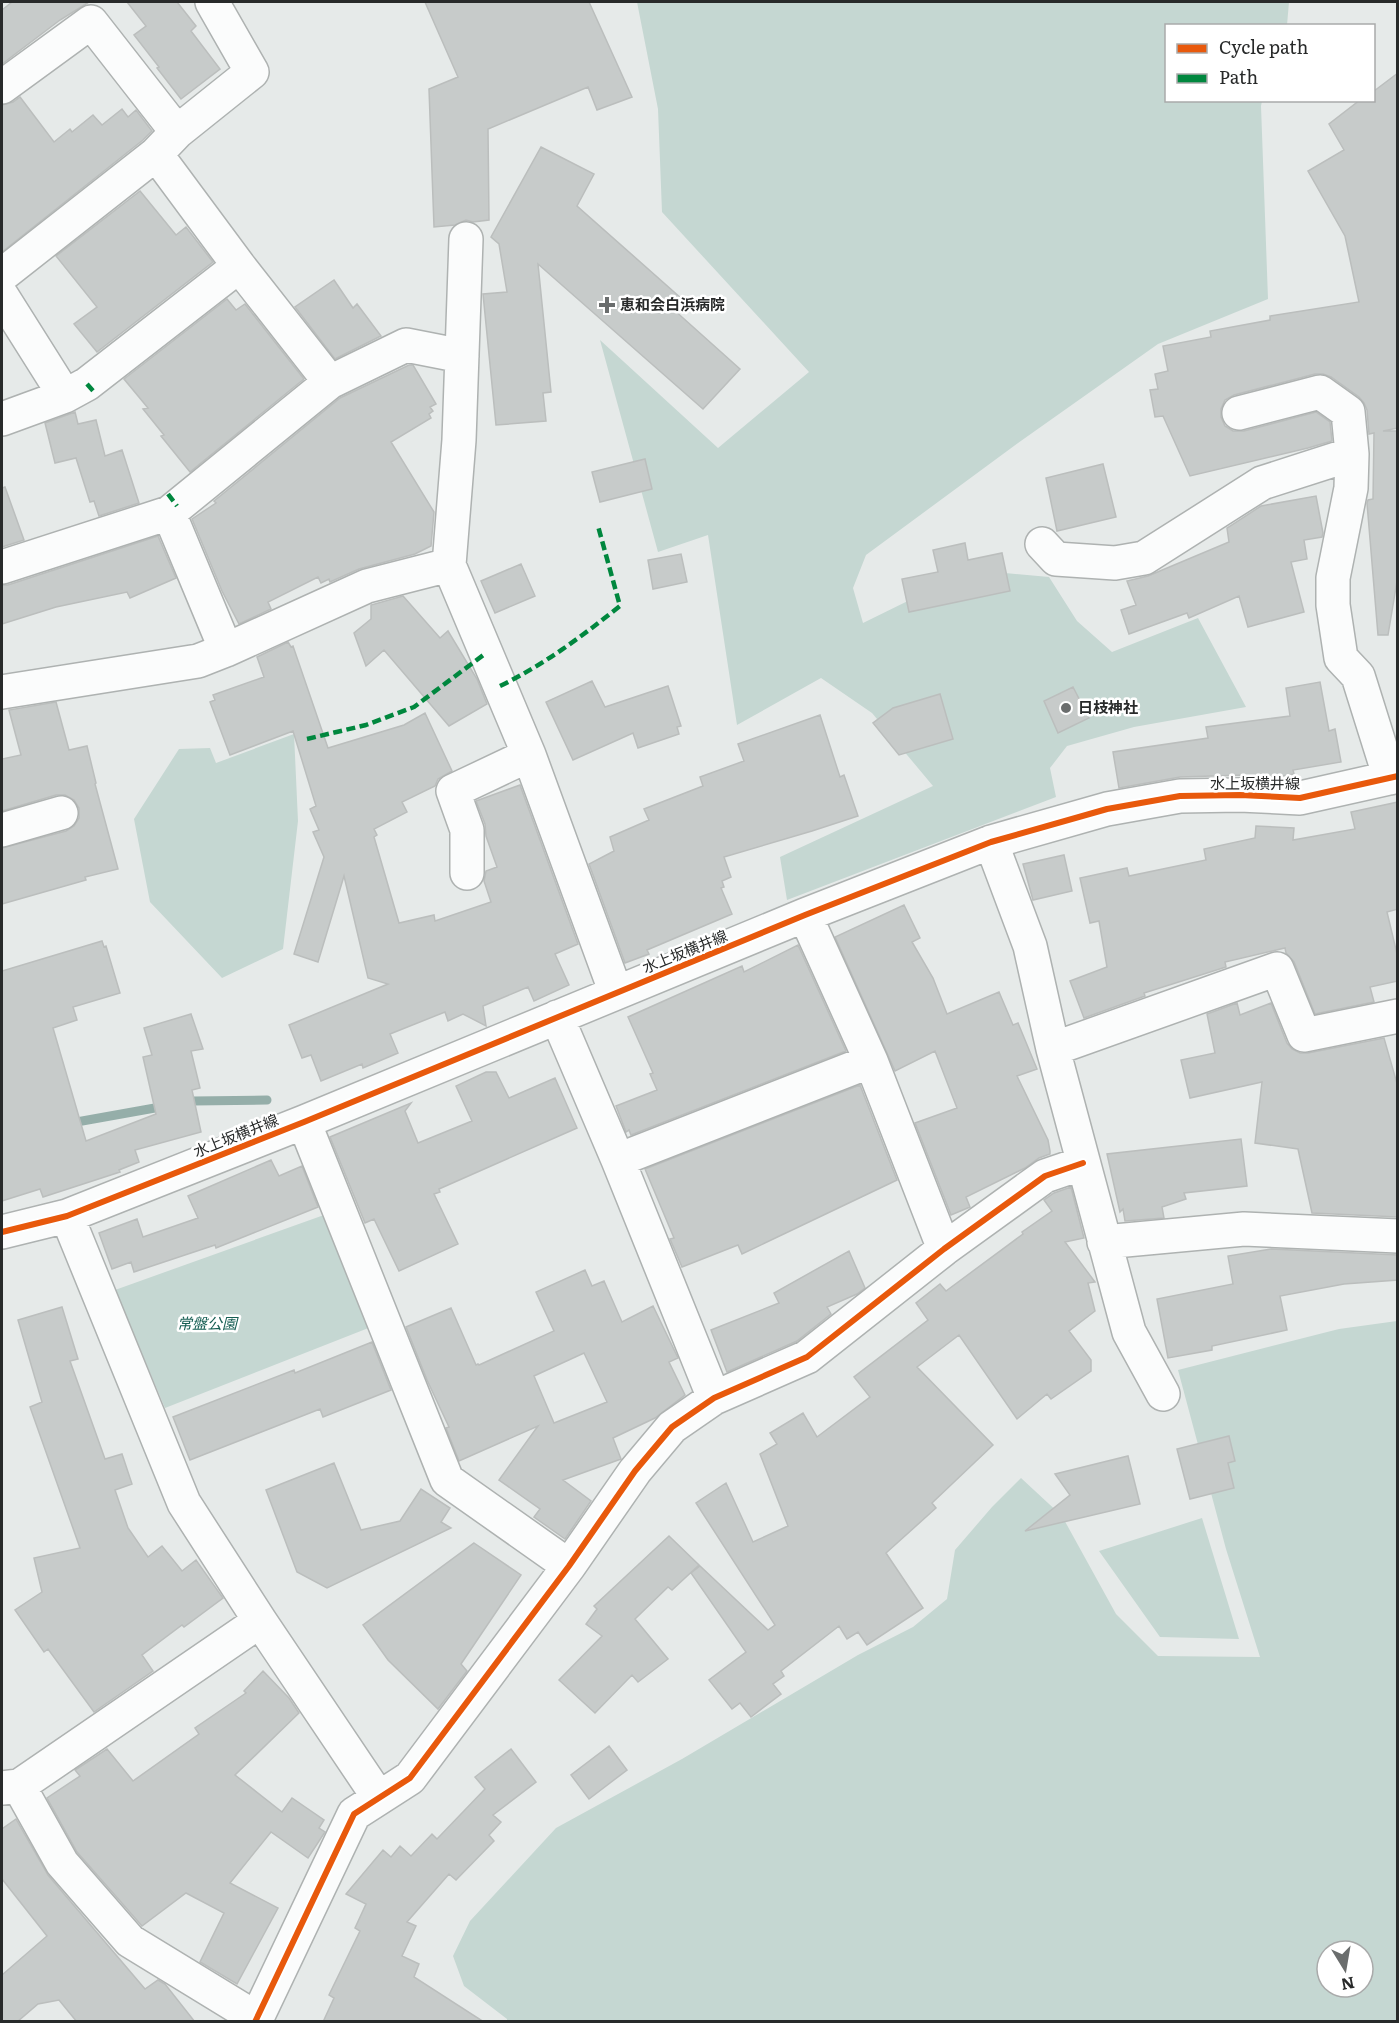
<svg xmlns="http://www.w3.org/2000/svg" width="1399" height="2023" viewBox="0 0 1399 2023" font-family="Literata,'Noto Sans JP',serif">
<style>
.green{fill:#c5d7d2;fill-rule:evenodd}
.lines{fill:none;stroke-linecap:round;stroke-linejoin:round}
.stream{stroke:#95aea9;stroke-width:9}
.building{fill:#c7cbca;stroke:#bbbebd;stroke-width:1.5;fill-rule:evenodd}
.minor-casing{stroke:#aeb2b1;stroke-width:36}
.minor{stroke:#fbfcfc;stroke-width:33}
.quiet{stroke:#00873e;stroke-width:4.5;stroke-dasharray:9 4.5;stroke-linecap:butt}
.cycleway-casing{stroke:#fff;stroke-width:10}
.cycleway{stroke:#e8590c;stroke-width:6}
.poi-dot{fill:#6a6d6d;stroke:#fff;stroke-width:2}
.labels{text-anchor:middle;stroke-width:5;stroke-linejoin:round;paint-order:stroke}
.poi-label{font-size:15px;font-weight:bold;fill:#282a2a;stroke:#fff;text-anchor:start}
.street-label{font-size:15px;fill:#282a2a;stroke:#fff}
.park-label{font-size:15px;font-style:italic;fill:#165e53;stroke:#fff}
</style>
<rect width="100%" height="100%" fill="#e6eae9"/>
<path class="green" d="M637 2H1289L1287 25 1166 26V100L1262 101 1261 106 1268 299 1158 344 1018 443 866 555 853 588 863 623 920 595 975 599 995 572 1049 577 1077 621 1112 652 1198 618 1246 707 1134 727 1067 746 1050 768 1056 797 787 900 780 857 933 786 872 713 821 678 737 725 708 535 658 552 600 340 718 448 809 372 662 212 658 109Z
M294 734 298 821 283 949 222 978 150 902 134 819 179 749 210 748 216 763Z
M324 1215 371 1327 165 1408 115 1290Z
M1397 1321V2021H507V2019L464 1986 453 1956 470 1921 556 1828 682 1759 858 1655 913 1627 947 1599 955 1550 992 1507 1021 1478 1062 1516 1116 1614 1158 1656 1260 1657 1226 1549 1178 1370 1339 1329ZM1327 1951H1363V1987H1327Z
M1202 1518 1239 1639 1160 1637 1099 1551Z"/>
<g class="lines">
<path class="stream" d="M183 1103 193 1101 267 1100
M71 1123 166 1106"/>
</g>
<path class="building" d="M12 2H89L60 20 2 64V10Z
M127 2H177L196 26 191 31 220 69 181 99 157 68 159 67 134 35 146 26Z
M425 2H589L632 97 597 110 588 87 488 129 489 220 473 222 466 220 455 225 434 227 429 89 458 77Z
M1398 73V428L1383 431H1398V575L1388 635H1378L1367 503 1368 500 1373 499 1374 433 1369 434 1367 410 1364 403 1359 397 1331 377 1323 374H1315L1234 395 1225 400 1221 409V417L1225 426 1233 431H1244L1316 412 1330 422 1332 441 1308 448 1190 476 1163 416 1155 417 1150 390 1158 389 1155 374 1168 371 1163 346 1211 337 1210 331 1270 320V316L1359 302 1345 236 1308 171 1344 150 1329 124 1360 100H1374V91Z
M20 97 54 142 70 129 72 132 93 115 102 125 122 109 128 117 136 110 152 131 143 140 2 252V105L13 102Z
M541 147 594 174 577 206 682 299 673 309 740 369 703 409 538 264 551 392 543 393 546 421 496 425 483 294 507 292 499 244 491 237Z
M140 191 176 235 186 227 213 262 97 352 74 324 97 307 56 256Z
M334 280 353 308 357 304 381 336 335 359 295 307Z
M227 299 236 310 245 304 304 379 190 472 161 436 164 435 143 409 148 408 124 379Z
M409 365H413L436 404 430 407 433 411 429 414 431 418 391 442 434 512 431 546 415 554 359 569 330 582 329 579 321 583 318 577 268 602 271 609 239 624 222 591 192 519 216 503 214 501 340 398Z
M75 412 78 424 96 420 105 456 122 450 139 503 99 516 94 501 90 502 76 458 55 463 45 423Z
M645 459 652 489 600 502 592 472Z
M1103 464 1116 517 1057 531 1046 478Z
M5 487 24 540 2 547V488Z
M1316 496 1323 533 1322 537 1304 540 1307 559 1291 562 1304 612 1248 627 1239 596 1189 618 1187 613 1129 634 1121 610 1136 605 1127 581 1148 576 1229 542 1227 528 1261 506Z
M158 536 176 578 130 598 127 592 56 607 2 624V585H8Z
M965 543 968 560 1002 553 1010 591 909 612 902 579 938 572 933 550Z
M681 554 687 582 653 589 648 560Z
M521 564 535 596 495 613 481 581Z
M403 596 440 638 448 631 477 679 487 704 449 726 384 650 366 666 354 633 371 619V605Z
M288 642 291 647 293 646 328 748 404 725 425 713 452 771 438 779 435 786 402 802 407 812 374 829 377 835 374 837 399 923 434 915 435 921 491 902 484 881 486 871 497 867 486 836 485 824 476 801 520 785 578 944 555 954 569 985 534 1001 528 987 483 1006 486 1026 463 1014 448 1021 445 1012 390 1034 398 1053 363 1068 362 1064 321 1081 311 1055 302 1058 289 1025 388 984 368 978 344 876 318 962 294 954 324 857 313 832 319 830 310 809 316 806 293 731 230 755 210 702 215 700 213 695 264 677 257 657Z
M592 681 605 707 668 686 681 726 677 727 679 734 638 748 633 733 573 760 546 702Z
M1320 682 1329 731 1335 729 1341 762 1293 770 1294 774 1271 778 1246 777 1245 775 1180 777 1119 788 1113 752 1208 738 1206 727 1290 716 1286 688Z
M1073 687 1089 718 1058 733 1044 701Z
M940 694 953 739 899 755 873 723 893 708Z
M56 702 69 750 87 746 96 783 95 784 118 869 85 877 86 880 2 904V848L66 831 74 826 79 818V808L74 800 65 795H56L2 811V759L21 755 9 710Z
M820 715 840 777 844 775 858 816 812 831 724 857 731 877 722 881 724 887 721 888 732 914 647 950 649 954 625 963 589 864 614 851 610 837 649 820 644 809 703 786 700 777 744 761 738 744Z
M1398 802V909L1387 912 1398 958V981L1370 987 1374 1002 1315 1014 1294 962 1286 953 1285 948 1225 962 1226 967 1144 993 1145 996 1084 1018 1070 981 1107 967 1099 921 1090 923 1080 878 1127 868 1129 876 1206 860 1204 849 1255 838 1256 826 1294 828 1293 840 1355 829 1351 812Z
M1064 855 1072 891 1033 900 1023 864Z
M904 905 920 938 912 942 933 978 947 1014 999 992 1013 1025 1018 1023 1037 1069 1017 1076 1048 1140 1050 1151V1154L1039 1158 1025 1168 966 1197 970 1207 951 1215 915 1123 957 1108 935 1051 895 1071 835 937Z
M102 941 104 947 106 946 120 993 73 1007 77 1020 53 1028 86 1141 156 1114 143 1057 152 1055 144 1028 191 1014 203 1049 191 1051 200 1088 192 1090 201 1132 135 1150 139 1162 119 1170 120 1172 43 1197 40 1189 2 1201V971Z
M798 945 846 1051 631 1135 629 1130 626 1132 616 1106 657 1090 650 1074 653 1073 628 1017 742 966 744 972Z
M1237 1003 1240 1015 1271 1003 1287 1043 1292 1049 1300 1053H1308L1384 1038 1398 1087V1217L1312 1213 1298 1149 1255 1143 1262 1082 1190 1098 1181 1060 1215 1053 1207 1014Z
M486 1072H496L509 1098 555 1078 577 1128 439 1189 440 1192 434 1194 458 1244 399 1271 374 1219 365 1223 330 1137 411 1103 405 1111 418 1143 472 1121 456 1086Z
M860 1085 897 1180 742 1254 738 1245 682 1267 670 1239 674 1238 645 1169Z
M1241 1139 1247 1186 1184 1193 1186 1199 1162 1207 1164 1218 1125 1221 1123 1209 1120 1212 1107 1154Z
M271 1160 279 1176 302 1166 318 1207 216 1248 215 1245 134 1272 131 1262 112 1269 99 1233 137 1219 143 1237 198 1218 188 1196Z
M1071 1187 1084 1238 1065 1242 1095 1282 1088 1283 1095 1311 1069 1331 1091 1360V1371L1051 1399 1047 1394 1017 1419 959 1335 917 1367 993 1445 932 1503 936 1508 886 1553 923 1608 867 1645 858 1632 847 1639 839 1626 781 1671 784 1676 773 1684 781 1694 751 1717 740 1703 732 1709 709 1680 746 1652 691 1573 700 1566 768 1630 775 1625 696 1503 726 1483 753 1542 788 1526 760 1454 777 1444 770 1433 803 1413 817 1437 870 1397 854 1377 928 1320 916 1303 940 1284 946 1291 1023 1234 1022 1232 1052 1211 1044 1200 1054 1193Z
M1271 1249 1398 1255V1280L1344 1284 1280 1296 1287 1330 1212 1346V1350L1168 1358 1157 1299 1233 1284 1228 1256Z
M849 1251 865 1288 857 1294 827 1307 831 1314 797 1341 727 1372 711 1330 779 1303 774 1293Z
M585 1270 592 1286 604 1281 622 1322 653 1306 678 1358 669 1362 685 1395 655 1418 613 1438 621 1459 563 1480 591 1501 565 1539 534 1517 540 1509 499 1480 538 1426 459 1461 446 1428 449 1427 427 1380 406 1327 451 1308 476 1365 478 1364 479 1365 554 1331 536 1292ZM584 1353 607 1402 554 1423 534 1376Z
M62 1307 78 1359 70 1361 105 1459 122 1454 132 1484 115 1490 128 1528 148 1557 162 1546 182 1571 196 1560 223 1598 184 1627 182 1625 142 1655 153 1671 94 1712 48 1649 44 1652 15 1610 42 1592 34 1558 80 1548 30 1407 42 1402 18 1320Z
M372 1342 391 1390 323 1417 320 1409 190 1460 173 1417 294 1370 295 1373Z
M1229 1436 1235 1461 1228 1463 1234 1488 1190 1499 1177 1449Z
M1128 1456 1140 1504 1025 1531 1070 1495 1055 1474Z
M334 1463 361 1530 400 1521 421 1489 450 1508 441 1522 451 1528 327 1588 297 1572 266 1490Z
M669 1536 699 1565 672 1590 668 1587 635 1619 668 1659 638 1682 632 1675 595 1713 559 1680 602 1636 586 1624 597 1609 594 1606Z
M474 1543 521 1575 461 1664 467 1671 438 1709 388 1660 363 1625Z
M263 1671 289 1698 299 1713 235 1775 282 1812 292 1798 324 1820 319 1828 325 1832 308 1858 271 1832 230 1883 278 1908 237 1984 200 1962 224 1913 186 1893 142 1926 77 1852 47 1798 80 1776 75 1770 107 1749 133 1781 199 1734 195 1728 246 1693 244 1691Z
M609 1746 627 1770 589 1799 571 1775Z
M511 1749 536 1782 493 1815 501 1822 489 1835 494 1841 456 1880 449 1874 407 1922 416 1926 402 1956 419 1964 414 1977 484 2022H323L334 1998 329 1995 360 1931 355 1928 366 1904 346 1894 383 1850 391 1857 400 1846 411 1856 432 1834 437 1839 485 1789 475 1777Z
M16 1819 48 1875 145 1989 158 1980 165 1984 195 2022H77L59 2000 38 2004 17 2022H2V1975L47 1936 2 1879V1829Z"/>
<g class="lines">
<g class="minor-casing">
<path id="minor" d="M2 87 91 22 177 132
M156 154 239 266 330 382
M466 239 459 440 449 565 529 755 616 993
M2 275 156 154 177 132 252 72 212 2
M2 296 65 396
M1239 413 1320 392 1348 412 1352 454 1351 488 1333 578V605L1341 658 1358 676 1390 778
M2 419 65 396 87 384 239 266
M169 513 226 650
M1042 544 1056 559 1115 563 1144 558 1262 483 1352 454
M2 567 169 513 330 382 406 345 462 356
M2 692 198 661 226 650 367 586 449 565
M2 830 61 813
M991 842 1030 946 1053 1049 1129 1332 1163 1394
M467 873V830L453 791 529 755
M805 915 871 1061 944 1249
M557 1017 618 1160 714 1398
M1053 1049 1277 969 1304 1035 1398 1016
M304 1122 447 1480 569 1566
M618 1160 871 1061
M67 1216 184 1503 260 1621 379 1798
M2 1232 67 1216 304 1122 805 915 991 842 1107 809 1180 796 1240 795 1300 798 1398 776
M1104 1242 1244 1229 1398 1236
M19 1786 62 1863 130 1941 256 2018
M2 1788 19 1786 260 1621
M255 2022 354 1814 410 1778 569 1566 635 1471 672 1427 714 1398 807 1357 944 1249 1045 1176 1083 1163"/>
</g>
<use href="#minor" class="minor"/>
<path class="quiet" d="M87 384 95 393
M168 494 177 506
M500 686C545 664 581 637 620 606L598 526
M307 739 366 725 414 707 486 653"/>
<g class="cycleway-casing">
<path id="cycleway" d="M2 1232 67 1216 304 1122 805 915 991 842 1107 809 1180 796 1240 795 1300 798 1398 776
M255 2022 354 1814 410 1778 569 1566 635 1471 672 1427 714 1398 807 1357 944 1249 1045 1176 1083 1163"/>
</g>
<use href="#cycleway" class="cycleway"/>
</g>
<g class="poi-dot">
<path d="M604 296h6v6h6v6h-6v6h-6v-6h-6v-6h6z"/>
<circle cx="1066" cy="708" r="6"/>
</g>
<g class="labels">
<g class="poi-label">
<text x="620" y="310">恵和会白浜病院</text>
<text x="1078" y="713">日枝神社</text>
</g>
<g class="street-label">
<text x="1255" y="789">水上坂横井線</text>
<text transform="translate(685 952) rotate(-22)" y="5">水上坂横井線</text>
<text transform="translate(236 1136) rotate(-22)" y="5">水上坂横井線</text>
</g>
<g class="park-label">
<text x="207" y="1329">常盤公園</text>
</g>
</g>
<rect width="1399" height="2023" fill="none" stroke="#282a2a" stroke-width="6"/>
<rect x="1165" y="24" width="210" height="78" fill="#ffffff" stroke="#a9aaaa" stroke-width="1.5"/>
<rect x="1177" y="44" width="30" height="9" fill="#e8590c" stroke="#a9aaaa" stroke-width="1.5"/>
<text x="1219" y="54" font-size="18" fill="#282a2a">Cycle path</text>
<rect x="1177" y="74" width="30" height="9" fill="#00873e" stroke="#a9aaaa" stroke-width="1.5"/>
<text x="1219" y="84" font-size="18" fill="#282a2a">Path</text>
<g transform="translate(1345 1969) rotate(169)"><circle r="28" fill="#ffffff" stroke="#a9aaaa" stroke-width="1.5"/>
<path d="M0-4.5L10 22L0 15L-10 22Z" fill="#6a6d6d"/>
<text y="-9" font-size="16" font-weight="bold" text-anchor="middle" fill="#282a2a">N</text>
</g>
</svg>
